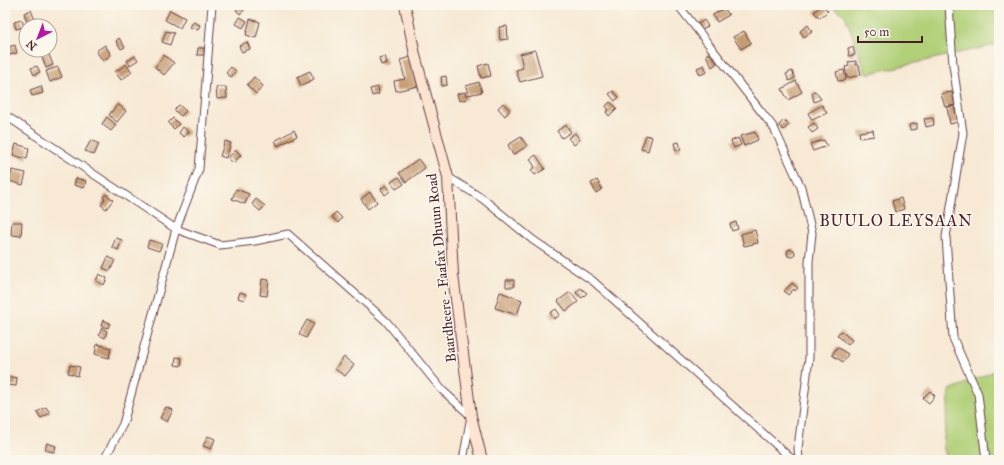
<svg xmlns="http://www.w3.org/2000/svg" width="1004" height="465" viewBox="0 0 1004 465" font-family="'IM FELL Great Primer',serif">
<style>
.green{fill:#b1d078;stroke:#7e7852}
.building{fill:#c69d73}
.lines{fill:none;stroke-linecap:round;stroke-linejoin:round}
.street-casing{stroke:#643d44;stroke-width:9}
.secondary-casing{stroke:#643d44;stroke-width:12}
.street{stroke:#fff;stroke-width:7}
.secondary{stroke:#fde4d1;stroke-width:10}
.labels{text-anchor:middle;stroke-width:3;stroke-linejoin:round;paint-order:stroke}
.street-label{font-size:14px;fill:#4a1f2b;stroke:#fbf7ec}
.quarter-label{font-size:16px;letter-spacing:1px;fill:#4a1f2b;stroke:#fbf7ec}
</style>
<rect width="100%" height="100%" fill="#fbf7ec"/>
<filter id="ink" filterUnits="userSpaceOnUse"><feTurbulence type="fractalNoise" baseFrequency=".025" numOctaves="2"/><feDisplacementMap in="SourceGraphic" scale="8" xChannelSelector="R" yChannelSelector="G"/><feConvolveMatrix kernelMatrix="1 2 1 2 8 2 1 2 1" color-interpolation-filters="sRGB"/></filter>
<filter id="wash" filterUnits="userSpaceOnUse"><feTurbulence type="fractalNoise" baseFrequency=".012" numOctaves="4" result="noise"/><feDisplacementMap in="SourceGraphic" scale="16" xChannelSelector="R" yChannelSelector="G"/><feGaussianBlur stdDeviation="0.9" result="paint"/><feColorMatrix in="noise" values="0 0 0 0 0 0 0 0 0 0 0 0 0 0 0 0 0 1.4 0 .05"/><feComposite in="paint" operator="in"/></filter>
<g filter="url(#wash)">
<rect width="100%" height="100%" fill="#f7e9d4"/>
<path class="green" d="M829 5H999V44L866 74 845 15Z
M999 369V460H947L943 445 950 390Z"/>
<g id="blocks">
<path class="building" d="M241 5H245L247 7 240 14 236 10Z
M822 5 828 11 820 18 814 12Z
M724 8 729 15 717 22 713 15Z
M31 10 36 23 29 26 24 13Z
M170 10 185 18 180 28 165 20Z
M240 17 247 21 243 28 236 24Z
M250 19 260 22 256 38 246 35Z
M22 20 24 27 16 29 14 22Z
M704 20 708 26 702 30 698 24Z
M193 22 200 25 198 30 190 27Z
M808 25 812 32 804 37 800 31Z
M507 26 508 39 500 40 499 27Z
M166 31 174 33 170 45 162 42Z
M744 31 751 43 741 49 733 37Z
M119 38 125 47 121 49 116 41Z
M247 42 250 49 242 52 239 46Z
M15 45 17 53 6 56 5 48Z
M105 45 111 55 103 61 96 51Z
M853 47 855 55 849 56 848 48Z
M198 48H204V55H197Z
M535 50 542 76 520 82 516 70 523 68 520 54Z
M48 52 53 65 46 68 41 54Z
M710 53 717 63 712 67 706 55Z
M164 55 174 63 164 75 155 67Z
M135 56 138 60 130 65 127 61Z
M385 56 387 63 381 65 379 58Z
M411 57 418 86 396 91 394 81 405 79 400 60Z
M856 61V65H859L861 75 847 78 845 67 849 66 848 62Z
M488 63 491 76 481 78 478 66Z
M126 64 132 72 121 80 115 72Z
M704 65 707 72 700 75 697 68Z
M37 66 40 72 34 75 31 68Z
M58 67 62 77 50 82 46 71Z
M231 67 236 71 231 77 226 73Z
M844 70 846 80 838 81 836 72Z
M310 71 314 79 301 86 297 77Z
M792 71 795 78 789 81 786 74Z
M446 76 447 85 442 86 441 77Z
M254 77 263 86 256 94 247 85Z
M796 81 802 92 788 100 782 89Z
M479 82 482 92 468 95 466 86Z
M41 86 43 93 32 96 30 90Z
M216 87H226L227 98 217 99Z
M378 87 379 94 372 96 370 89Z
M613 91 619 97 615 101 609 94Z
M815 91 821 99 814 102 812 92Z
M465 92 467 99 459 101 457 94Z
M952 92 955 105 945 107 941 94Z
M610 102 617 108 609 116 606 112 609 110 606 106Z
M503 103 510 110 505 116 498 108Z
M118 104 126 111 117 122 109 115Z
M179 105 186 111 181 116 174 110Z
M822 105 827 113 812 120 808 113Z
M954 106 958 122 950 124 947 107Z
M107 117 116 125 111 131 102 124Z
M173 118 179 124 174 129 168 123Z
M933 118 934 125 926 127 924 119Z
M784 120 789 125 783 130 779 125Z
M814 123 818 129 812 133 808 127Z
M917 123V129L910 130 909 125Z
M566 125 571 132 562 138 557 131Z
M183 127 189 132 184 137 179 133Z
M294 130 297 136 278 146 275 141Z
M873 130 874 136 860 138 859 132Z
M755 132 758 140 744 146 740 136Z
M575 133 580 140 574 145 568 138Z
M646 135 652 137 648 151 641 149Z
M521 137 527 146 513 155 508 145Z
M738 138 741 145 734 148 731 141Z
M91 140 99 144 94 155 85 151Z
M824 140 827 146 813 151 810 144Z
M225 141 231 143 226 158 220 156Z
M679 142 681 150 676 151 674 143Z
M16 144 29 148 27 159 13 155Z
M236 150 241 155 233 163 228 158Z
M536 155 545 169 535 175 531 170 535 167 530 159Z
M418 159 425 168 406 182 399 173Z
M12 170 26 173 23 185 9 181Z
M399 177 404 184 396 189 391 182Z
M76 178 86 181 84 188 74 185Z
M597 180 602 189 596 193 591 183Z
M386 185 390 191 385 195 381 189Z
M236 189 249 194 245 204 232 199Z
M370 192 377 202 368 209 361 199Z
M106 194 113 200 106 209 101 205 105 199 103 198Z
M901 198 904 209 895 212 892 201Z
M256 199 265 206 260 211 252 204Z
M336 212 342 218 338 223 332 217Z
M12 222H22L21 236 11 235Z
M736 222 738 229 732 231 730 224Z
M755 230 758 243 744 246 741 234Z
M116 238 122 240 118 250 112 247Z
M149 240 162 244 159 251 147 247Z
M787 253a4 4 0 1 1 8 0a4 4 0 1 1-8 0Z
M108 257 115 260 110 271 103 268Z
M99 274 107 278 104 285 96 281Z
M262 279 269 280 267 296 260 295Z
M506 280H514V287H506Z
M792 283 798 288 795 291 794 289 788 295 784 291Z
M580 288 587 293 582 298 576 293Z
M240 292 246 294 244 300 238 298Z
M500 292 522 300 517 315 495 308Z
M570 292 578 302 566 311 558 301Z
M556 309 560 315 554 319 550 313Z
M103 320 110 323 108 328 101 326Z
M307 320 314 324 306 338 299 334Z
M102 328 107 331 105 338 99 335Z
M841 331 852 340 848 345 837 335Z
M97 344 111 348 109 358 95 354Z
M837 347 848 354 843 362 832 355Z
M176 357 182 358 181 366 175 365Z
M344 357 354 365 345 376 335 369Z
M70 365 80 367 78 376 68 373Z
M6 376 17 378 16 386 5 385Z
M930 391 935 396 929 403 923 398Z
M46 407 50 413 41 418 37 412Z
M166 407 173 410 167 422 160 418Z
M208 436 215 439 211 449 203 446Z
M47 443 56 446 54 452 45 450Z"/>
</g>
</g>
<g filter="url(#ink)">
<use href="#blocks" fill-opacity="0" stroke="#643d44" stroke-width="1"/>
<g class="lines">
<g class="street-casing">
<path id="street" d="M678 5 774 128 801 187 812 233 809 262V358L798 448 799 460
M949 5 953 65 963 133 946 237 953 338 978 394 986 460
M5 115 176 229 220 245 255 241 288 234 386 321 442 390 471 416 463 460
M448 177 483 199 533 240 593 281 793 460
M104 460 123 424 176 229 199 169 212 5"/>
</g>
<g class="secondary-casing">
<path id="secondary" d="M405 5 415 55 448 177 453 275 471 416 482 460"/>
</g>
<use href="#street" class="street"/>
<use href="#secondary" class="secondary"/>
</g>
</g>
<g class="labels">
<g class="street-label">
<text transform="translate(441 268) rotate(-96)" y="5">Baardheere - Faafax Dhuun Road</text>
</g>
<g class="quarter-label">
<text x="896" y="226">BUULO LEYSAAN</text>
</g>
</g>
<rect width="1004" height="465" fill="none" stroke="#fbf7ec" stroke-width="20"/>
<g transform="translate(38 38) rotate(222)"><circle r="19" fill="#fbf7ec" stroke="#b4a19f"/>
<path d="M0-3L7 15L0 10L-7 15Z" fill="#b5179e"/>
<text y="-6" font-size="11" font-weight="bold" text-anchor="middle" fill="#4a1f2b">N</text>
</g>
<path d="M858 36v6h64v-6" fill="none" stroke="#4a1f2b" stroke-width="2"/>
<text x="864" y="36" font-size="12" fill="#4a1f2b" stroke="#fbf7ec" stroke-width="3" paint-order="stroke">50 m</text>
</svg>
